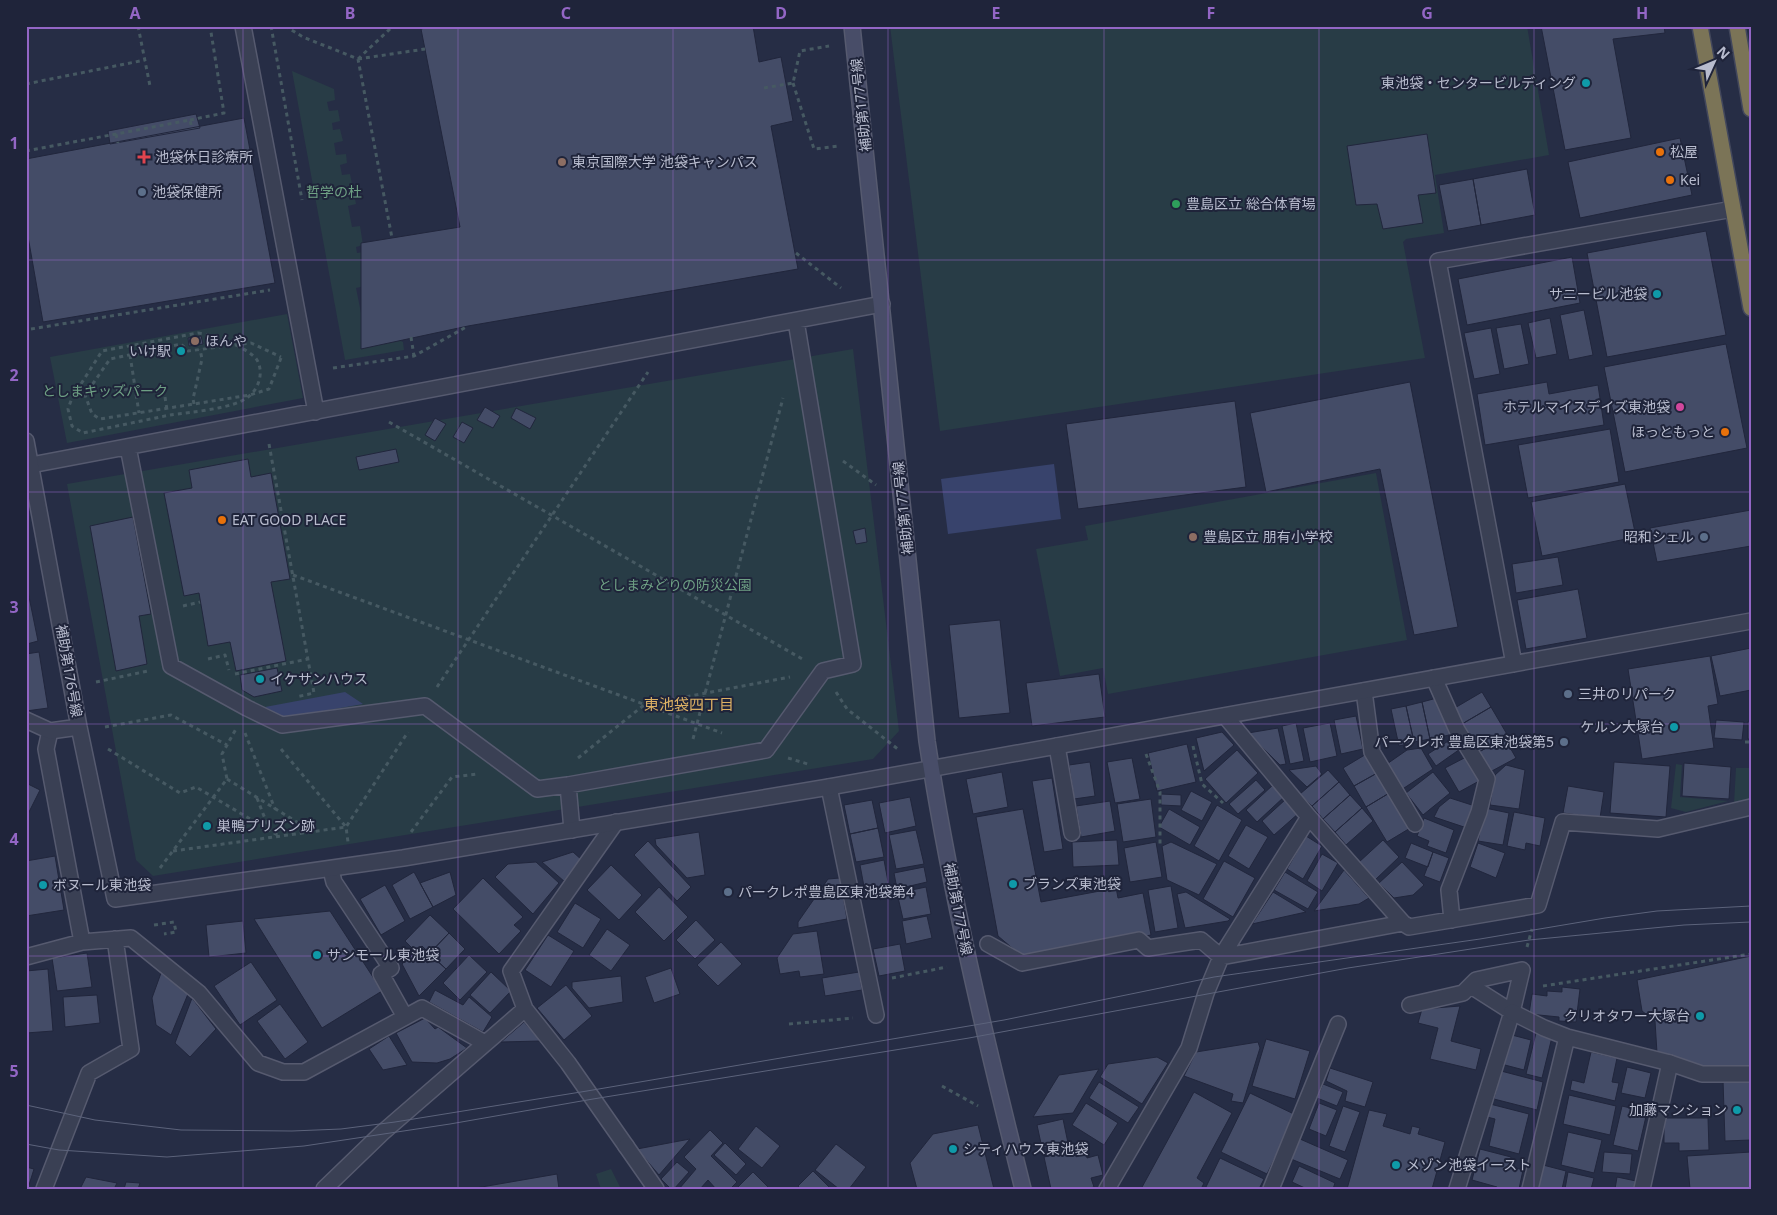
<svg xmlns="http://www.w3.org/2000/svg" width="1777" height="1215" viewBox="0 0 1777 1215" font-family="'Noto Sans','Noto Sans JP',sans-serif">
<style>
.green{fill:#283c46}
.water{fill:#38436c}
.building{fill:#444c67;stroke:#21263c}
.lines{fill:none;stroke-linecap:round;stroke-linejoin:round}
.lane-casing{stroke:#565a6f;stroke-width:18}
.street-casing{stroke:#565a6f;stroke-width:18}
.secondary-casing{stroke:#565a6f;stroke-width:18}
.highway-casing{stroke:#42475c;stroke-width:18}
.path{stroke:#465962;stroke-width:3;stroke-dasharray:4 4;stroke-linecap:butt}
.lane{stroke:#3a4054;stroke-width:15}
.street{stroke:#3a4054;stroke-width:15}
.secondary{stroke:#484d68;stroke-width:15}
.highway{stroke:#7b7457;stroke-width:15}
.tram{stroke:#5c637b;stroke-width:1}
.grid{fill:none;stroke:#9366c5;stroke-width:1;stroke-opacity:0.55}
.culture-dot{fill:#0f9aa8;stroke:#1f243a;stroke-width:2}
.food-dot{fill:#e8710a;stroke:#1f243a;stroke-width:2}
.health-dot{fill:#e0444e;stroke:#1f243a;stroke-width:2}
.education-dot{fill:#8d6e63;stroke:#1f243a;stroke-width:2}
.service-dot{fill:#5c6f8a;stroke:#1f243a;stroke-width:2}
.leisure-dot{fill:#2e9e5b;stroke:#1f243a;stroke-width:2}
.hotel-dot{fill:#d1479c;stroke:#1f243a;stroke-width:2}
.labels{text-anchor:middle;stroke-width:4;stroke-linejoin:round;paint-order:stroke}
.poi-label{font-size:14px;fill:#b8bcce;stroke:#1f243a;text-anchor:start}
.street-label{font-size:14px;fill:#b8bcce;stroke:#1f243a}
.park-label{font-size:14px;fill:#6ea084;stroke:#1f243a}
.neighbourhood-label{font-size:15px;fill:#ddb164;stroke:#1f243a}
.neatline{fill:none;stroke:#9366c5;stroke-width:2}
.grid-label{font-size:16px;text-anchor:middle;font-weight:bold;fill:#9366c5}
</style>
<rect width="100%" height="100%" fill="#262d45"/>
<path class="green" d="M890 26H1527L1549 155 1435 175 1444 233 1406 239 1403 242 1425 358 940 431Z
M292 71 334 89 335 100 327 102 329 111 338 110 340 121 332 123 333 130 340 129 343 141 334 143 336 155 346 154 347 163 340 165 342 175 350 174 356 204 348 206 352 227 360 226 363 245 356 247 357 253 364 252 370 285 356 288 362 318 380 332 403 342 404 350 345 360Z
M287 314 303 398 67 443 50 357Z
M853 349 899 731 873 759 153 876 136 860 67 484Z
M1376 473 1407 640 1108 694 1103 668 1060 676 1036 549 1088 540 1085 526Z
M1676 764 1682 765 1680 797 1728 801 1686 812 1671 808Z
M1736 768H1751V800L1734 804Z
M611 1169 621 1189H601L596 1174Z"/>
<path class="water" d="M1054 464 1061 519 948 534 941 479Z
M345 692 363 704 284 718 265 707Z"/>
<path class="building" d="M435 26H753L759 62 781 57 793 121 771 126 798 269 468 326 361 349V243L460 227 421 29Z
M1541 26H1664L1665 33 1613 39 1631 138 1565 150Z
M196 114 200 128 110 144 108 131Z
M244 118 275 283 43 322 26 225V159Z
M1427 134 1436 193 1418 195 1423 223 1383 229 1377 204 1356 205 1347 146Z
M1680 138 1692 195 1580 218 1568 162Z
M1527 169 1535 215 1481 225 1473 179Z
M1473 179 1481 225 1448 231 1439 185Z
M1706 231 1726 335 1607 357 1587 253Z
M1572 257 1580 303 1467 325 1458 279Z
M1584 310 1593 355 1569 360 1560 315Z
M1550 318 1557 354 1536 358 1528 323Z
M1521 324 1529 364 1504 369 1496 328Z
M1491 328 1500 374 1474 379 1464 333Z
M201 336 203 344 189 346 188 338Z
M1726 344 1747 448 1625 472 1604 367Z
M1410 382 1458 627 1414 635 1380 469 1266 492 1250 413Z
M1547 382 1549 394 1598 385 1604 425 1485 445 1477 394Z
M1235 401 1246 487 1078 509 1066 424Z
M485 407 500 416 493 428 477 420Z
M516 408 536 418 530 429 511 418Z
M435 418 446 424 435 441 425 435Z
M462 422 473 428 464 443 453 437Z
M1610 429 1619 482 1528 498 1518 445Z
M396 449 399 462 359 470 356 457Z
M248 459 251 477 271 473 275 496 290 579 271 582 286 661 236 671 230 642 208 646 199 593 184 596 164 493 192 488 189 470Z
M1625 484 1636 537 1542 556 1531 502Z
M1751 510V546L1657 562 1650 528Z
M133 517 151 614 139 616 147 664 116 671 90 526Z
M865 528 867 542 856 544 853 531Z
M1558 557 1563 585 1516 593 1512 564Z
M26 582 38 641 27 644H26Z
M1578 589 1587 638 1526 649 1517 600Z
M1000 620 1010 713 959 718 949 625Z
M1751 648V690L1720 696 1711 656Z
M39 652 48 708 26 711V654Z
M1710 656 1718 704 1708 706 1714 748 1642 759 1628 669Z
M277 668 282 691 254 697 242 690 240 675Z
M1099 674 1105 717 1032 726 1026 683Z
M1482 692 1491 707 1462 724 1453 709Z
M1437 698 1454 734 1430 739 1422 702Z
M1422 702 1430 739 1414 742 1406 706Z
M1406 706 1414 742 1399 746 1391 709Z
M1491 707 1508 736 1479 752 1462 724Z
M1356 716 1363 749 1341 754 1334 720Z
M1716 720 1744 722 1742 740 1714 738Z
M1748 721 1751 722V739H1748Z
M1296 723 1304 761 1290 764 1282 726Z
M1330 723 1337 756 1310 762 1303 728Z
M1278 728 1286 764 1280 765 1248 733Z
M1222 732 1234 745 1204 771 1196 738Z
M1456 736 1463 747 1436 766 1428 754Z
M1504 737 1516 758 1490 772 1479 752Z
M1187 744 1196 782 1157 791 1148 753Z
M1421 748 1433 769 1401 790 1384 766 1407 750Z
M1237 750 1258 773 1226 803 1205 779Z
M1368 753 1379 772 1354 786 1343 768Z
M1468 756 1481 780 1459 792 1445 768Z
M1132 758 1140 799 1115 803 1107 762Z
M1090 762 1095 796 1074 799 1069 765Z
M1614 762 1670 766 1666 817 1610 813Z
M1684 763 1731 767 1729 799 1682 796Z
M1506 765 1525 770 1519 809 1490 805 1495 775Z
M1316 766 1322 774 1307 787 1289 770Z
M1328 770 1339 782 1312 806 1300 794Z
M1002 772 1008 807 973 814 966 779Z
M1379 772 1391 792 1366 807 1354 786Z
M1433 772 1450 793 1423 815 1406 793Z
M1052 778 1063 849 1044 852 1032 781Z
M1256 780 1265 790 1238 814 1229 804Z
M1339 782 1350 795 1323 819 1312 806Z
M26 783 40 790 26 818Z
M1274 784 1285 796 1257 822 1246 810Z
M1568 786 1604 792 1600 818 1563 813Z
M1191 791 1212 802 1202 821 1181 810Z
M1391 792 1412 827 1387 842 1366 807Z
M1161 794 1181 795V806L1161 805Z
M1350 795 1362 808 1335 832 1323 819Z
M910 797 916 826 885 833 879 803Z
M1450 798 1475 806 1467 828 1434 817 1439 807Z
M1151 799 1156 837 1123 842 1117 804Z
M1286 799 1299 813 1274 835 1262 821Z
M872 800 878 828 850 834 844 805Z
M1110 801 1115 831 1081 837 1076 806Z
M1217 805 1242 820 1219 861 1194 846Z
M1362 808 1373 821 1346 845 1335 832Z
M1485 808 1509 813 1503 845 1478 841Z
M1023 809 1041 902 1100 891 1099 885 1115 882 1118 898 1143 893 1151 935 1024 958 998 936 976 817Z
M1169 809 1200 827 1190 845 1159 827Z
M1514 812 1545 818 1540 846 1526 843 1525 850 1507 846Z
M1424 818 1454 830 1446 853 1427 846 1429 841 1417 836Z
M1246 825 1268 837 1249 869 1228 856Z
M878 828 884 857 856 862 850 834Z
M916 830 924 864 896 869 889 835Z
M699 832 705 875 687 878 656 845 655 839Z
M1306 836 1322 846 1303 879 1287 869Z
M1117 840 1119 865 1073 867 1072 842Z
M1383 840 1399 857 1375 880 1358 863Z
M648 841 691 887 677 901 634 855Z
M1156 842 1162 877 1130 882 1124 848Z
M1171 842 1217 864 1199 895 1167 880 1162 846Z
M1411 843 1433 852 1428 867 1405 858Z
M1478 843 1505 853 1496 878 1470 867Z
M573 852 583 861 565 882 542 862Z
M1433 852 1449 858 1440 882 1424 876Z
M1322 854 1338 863 1322 891 1307 881Z
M55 856 64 910 26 916V861Z
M884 860 889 887 865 892 860 865Z
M1224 861 1255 878 1233 917 1203 899Z
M536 862 559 883 533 914 495 877 508 864Z
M1402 862 1424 885 1413 895 1394 898 1379 883Z
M611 865 642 895 619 920 587 890Z
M924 867 927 882 897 889 894 873Z
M1344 870 1369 898 1359 904 1314 911Z
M414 872 433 907 410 919 392 885Z
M450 872 456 895 433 907 420 883Z
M1285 872 1318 892 1308 909 1274 890Z
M483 878 523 917 514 925 521 931 499 954 453 909Z
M840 878 847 919 798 928V922L828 879Z
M385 885 405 921 381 935 360 899Z
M1171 886 1178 928 1155 932 1148 890Z
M659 887 688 917 664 941 635 912Z
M926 887 931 914 903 919 897 893Z
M1186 892 1230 919 1228 921 1185 928 1177 894Z
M1273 892 1306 912 1252 924Z
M575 903 601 919 583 948 557 932Z
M330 911 382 991 322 1028 254 919Z
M430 915 449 933 429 954 422 946 416 952 405 941Z
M927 916 932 938 906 944 902 921Z
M696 920 715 940 695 959 676 940Z
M243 921 246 953 209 957 206 925Z
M607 929 630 945 611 971 589 955Z
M817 931 824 974 800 977 799 971 780 974 777 958 793 934Z
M449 933 465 949 446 969 429 954Z
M548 935 574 951 551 987 525 970Z
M721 942 742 964 718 986 697 965Z
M900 944 905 971 879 976 873 949Z
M422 946 446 969 419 996 402 964Z
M87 953 92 987 57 991 52 958Z
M469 955 487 972 460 1000 443 983Z
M1751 956V1069H1696L1657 1053 1655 1021 1642 1011 1637 980Z
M251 962 277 1000 240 1025 214 986Z
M671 968 680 994 654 1003 645 977Z
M48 969 53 1031 26 1033V971Z
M491 972 511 991 490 1013 470 995Z
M859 972 862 990 825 996 822 978Z
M161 973 188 994 171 1035 156 1025 152 998Z
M621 976 623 1002 589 1008 572 988V982Z
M566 985 592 1016 564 1040 537 1008Z
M1562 987 1580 989 1576 1022 1559 1021V1017L1529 1014 1532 994 1547 996V991L1562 992Z
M435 990 463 1005 469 997 492 1017 483 1032 429 1002Z
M97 995 100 1023 65 1027 63 997Z
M192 998 216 1029 190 1057 175 1043Z
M280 1004 308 1042 285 1059 257 1021Z
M1460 1006 1451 1041 1481 1049 1476 1070 1430 1059 1438 1028 1418 1023 1422 1009Z
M425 1018 435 1029 438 1027 467 1048 450 1059 437 1063 412 1062 396 1033Z
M524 1022 541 1041 501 1042Z
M1536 1033 1552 1037 1542 1078 1526 1074Z
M1508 1034 1531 1040 1524 1070 1501 1064Z
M389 1036 407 1065 383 1070 369 1049Z
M1266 1039 1310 1051 1295 1099 1252 1086Z
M1258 1042 1260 1048 1243 1103 1231 1101 1233 1094 1184 1076 1196 1052Z
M1591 1052 1617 1058 1612 1082 1619 1083 1615 1101 1570 1090 1572 1080 1584 1083Z
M1157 1057 1168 1063 1142 1104 1100 1077 1108 1064Z
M1627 1067 1651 1073 1645 1098 1621 1093Z
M1330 1068 1373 1082 1365 1107 1345 1101 1347 1091 1326 1081Z
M1099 1069 1073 1113 1033 1117 1059 1075Z
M1501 1071 1543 1082 1537 1110 1494 1099Z
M1751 1079V1140L1725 1141 1723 1080Z
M1099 1082 1139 1107 1128 1123 1089 1098Z
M1323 1084 1343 1092 1337 1106 1317 1098Z
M1194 1092 1232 1113 1197 1178 1204 1183 1201 1189H1141Z
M1250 1093 1296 1115 1267 1174 1221 1152Z
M1569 1095 1616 1106 1610 1135 1563 1124Z
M1086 1103 1118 1123 1104 1145 1072 1125Z
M1319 1103 1337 1110 1326 1136 1309 1129Z
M1490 1104 1529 1114 1519 1154 1489 1146 1495 1119 1487 1117Z
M1343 1106 1360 1112 1345 1152 1329 1146Z
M1622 1106 1647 1112 1638 1151 1613 1145Z
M1369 1110 1387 1114 1383 1126 1410 1134 1412 1126 1420 1128 1418 1134 1445 1142 1432 1189H1347Z
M1664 1118H1708L1709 1150 1679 1151V1143H1664Z
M1063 1119 1068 1143 1042 1148 1037 1125Z
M978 1125 994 1189H917L910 1163 933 1134Z
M756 1126 780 1146 762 1168 738 1149Z
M710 1130 723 1143 711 1156 737 1182 730 1189H716L708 1180 700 1189H679L696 1169 684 1157Z
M1568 1132 1602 1140 1594 1173 1561 1165Z
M690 1139 659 1175 637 1149Z
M1300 1139 1348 1160 1340 1179 1291 1159Z
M725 1143 746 1164 736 1175 714 1155Z
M836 1144 866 1167 849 1189H839L815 1170Z
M1085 1148 1087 1158 1098 1155 1103 1175 1091 1178 1094 1187 1086 1189H1051L1044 1157Z
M1480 1149 1511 1157 1509 1166 1523 1170 1519 1189H1496L1497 1187 1472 1180Z
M1604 1152 1632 1154 1630 1174 1602 1172Z
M1751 1152V1189H1690L1687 1156Z
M1220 1158 1264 1179 1259 1189H1205Z
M677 1162 689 1172 674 1189H671L661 1179Z
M1543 1165 1566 1171 1562 1189H1537Z
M1299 1166 1335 1183 1333 1189H1307L1292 1182Z
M26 1167 34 1169 29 1185 26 1187Z
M813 1171 831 1189H801L798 1186Z
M753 1172 770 1189H739L738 1187Z
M1568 1172 1594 1178 1591 1189H1565Z
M557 1174 559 1189H470Z
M86 1177 117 1183 114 1189H80Z
M1617 1177 1636 1181 1634 1189H1615Z
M126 1182 140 1183 138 1189H124Z"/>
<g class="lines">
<g class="lane-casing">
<path id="lane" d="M243 26 316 412
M128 447 171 666 247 708 282 725 425 706 537 789 568 785 766 750 823 671 853 664 796 321
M31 465 882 304
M1434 678 1457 730 1487 779 1479 812 1449 890 1452 920
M1364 691 1372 752 1415 824
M1225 716 1309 817 1403 923 1409 927 1538 905 1563 822 1658 829 1751 807
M50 731 46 749 82 942
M1057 746 1072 833
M568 785 572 830
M829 787 876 1015
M616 822 511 971 525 1009 568 1063 626 1146
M331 870 334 882 391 968 381 974 405 1017
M988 944 1022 963 1139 940 1148 948 1201 940 1221 957 1403 923
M26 957 82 942 131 938 199 993 258 1063 283 1072H304L422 1008 485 1043
M1471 986 1512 1012
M1410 1005 1463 993 1476 980 1522 970 1512 1012 1457 1189
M44 1189 89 1073 131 1049 115 939
M324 1189 382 1133 525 1009
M1107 1189 1189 1048 1206 993 1221 957 1309 817
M1271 1189 1338 1024
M1642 1189 1670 1063"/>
</g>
<g class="street-casing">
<path id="street" d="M26 441 79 727 115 899 403 858 829 787 1751 621
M1514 664 1438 261 1733 209
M26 720 50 731 79 727
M1512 1012 1544 1028 1567 1037 1670 1063 1702 1074H1751
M626 1146 656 1189
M1530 1189 1567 1037"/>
</g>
<g class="secondary-casing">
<path id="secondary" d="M852 26 927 741C950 892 986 1041 1023 1189"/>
</g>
<g class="highway-casing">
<path id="highway" d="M1700 26 1751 308
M1737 26 1751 109"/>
</g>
<path class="path" d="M138 26 150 86
M271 26 302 200
M285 26 303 37 358 59 392 238
M358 59 425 49
M358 59 393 26
M793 83 814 149 839 146
M26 84 145 60
M764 88 793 83 800 51 829 46
M190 120 224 113 210 26
M116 134 118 143
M26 151 190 120 192 129
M796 253 841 288
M31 329 270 290
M198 333C213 335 248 347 257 360 264 372 259 389 248 397 233 409 190 412 170 415 141 421 112 427 83 433L72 426 68 409 72 398 102 351Z
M411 337 414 356
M130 355 139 413
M281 358 269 389 250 395 100 419 92 414 85 395 110 359 181 344 188 351 251 343 281 357
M333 368 414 356 468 326
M116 390 135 389
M165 397 167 410
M194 404 193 399 202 359 200 349
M389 422 804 660
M269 444 314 693 296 697
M843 461 876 485
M293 575 722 733
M183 606 200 602
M208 659 225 655 229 670
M235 674 308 659
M96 682 148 671
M437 687 648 372
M836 692 847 709 899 750
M105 727 171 715 227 745
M245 733 275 809
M693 739 783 398
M1745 742H1751
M1193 746 1202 784 1223 803
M108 749 180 793 196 787 279 836
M281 749 346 827 348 842
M1146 754 1160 792V844
M578 758 644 705 790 677
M788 758 811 765
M227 779 313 832
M257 798 269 829
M411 832 452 777 477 774
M173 851 346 827 408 732
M160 868 227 779 222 754 236 729
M154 925 174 922 176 932 164 934
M1527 947 1532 929
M892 978 947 967
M1543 986 1751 954
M789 1024 853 1018
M942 1086 978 1106"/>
<use href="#lane" class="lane"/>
<use href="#street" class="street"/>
<use href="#secondary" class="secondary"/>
<use href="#highway" class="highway"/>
<path class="tram" d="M26 1105 95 1120 181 1130 292 1131 341 1129 395 1122 587 1091 1004 1020 1214 977 1480 939 1605 918 1657 911 1751 906
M26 1144 59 1150 167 1157 304 1146 450 1124 593 1099 969 1038 1348 968 1529 940 1684 925 1751 922"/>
</g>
<path class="grid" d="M243 26V1189M458 26V1189M673 26V1189M888 26V1189M1104 26V1189M1319 26V1189M1534 26V1189M26 260H1751M26 492H1751M26 724H1751M26 956H1751"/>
<g class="culture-dot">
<circle cx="1586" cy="83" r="5"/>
<circle cx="1657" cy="294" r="5"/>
<circle cx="181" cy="351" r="5"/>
<circle cx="260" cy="679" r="5"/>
<circle cx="1674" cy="727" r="5"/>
<circle cx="207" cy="826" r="5"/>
<circle cx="1013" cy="884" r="5"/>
<circle cx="43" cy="885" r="5"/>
<circle cx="317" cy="955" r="5"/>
<circle cx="1700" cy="1016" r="5"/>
<circle cx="1737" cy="1110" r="5"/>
<circle cx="953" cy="1149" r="5"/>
<circle cx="1396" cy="1165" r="5"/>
</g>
<g class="food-dot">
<circle cx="1660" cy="152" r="5"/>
<circle cx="1670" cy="180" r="5"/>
<circle cx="1725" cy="432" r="5"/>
<circle cx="222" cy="520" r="5"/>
</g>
<path class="health-dot" d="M141.5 149.5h5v5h5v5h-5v5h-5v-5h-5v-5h5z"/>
<g class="education-dot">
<circle cx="562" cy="162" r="5"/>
<circle cx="195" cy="341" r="5"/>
<circle cx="1193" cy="537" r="5"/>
</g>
<g class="service-dot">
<circle cx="142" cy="192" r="5"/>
<circle cx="1704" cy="537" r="5"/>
<circle cx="1568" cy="694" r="5"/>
<circle cx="1564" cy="742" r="5"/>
<circle cx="728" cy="892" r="5"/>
</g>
<circle class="leisure-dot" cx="1176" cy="204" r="5"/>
<circle class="hotel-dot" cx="1680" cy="407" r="5"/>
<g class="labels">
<g class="poi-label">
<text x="1576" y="88" text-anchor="end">東池袋・センタービルディング</text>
<text x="1670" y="157">松屋</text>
<text x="155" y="162">池袋休日診療所</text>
<text x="572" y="167">東京国際大学 池袋キャンパス</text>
<text x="1680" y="185">Kei</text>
<text x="152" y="197">池袋保健所</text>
<text x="1186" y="209">豊島区立 総合体育場</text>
<text x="1647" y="299" text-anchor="end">サニービル池袋</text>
<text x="205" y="346">ほんや</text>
<text x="171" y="356" text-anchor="end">いけ駅</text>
<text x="1670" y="412" text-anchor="end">ホテルマイスデイズ東池袋</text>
<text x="1715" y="437" text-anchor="end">ほっともっと</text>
<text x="232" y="525">EAT GOOD PLACE</text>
<text x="1203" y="542">豊島区立 朋有小学校</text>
<text x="1694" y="542" text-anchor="end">昭和シェル</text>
<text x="270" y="684">イケサンハウス</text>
<text x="1578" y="699">三井のリパーク</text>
<text x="1664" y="732" text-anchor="end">ケルン大塚台</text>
<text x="1554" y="747" text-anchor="end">パークレポ 豊島区東池袋第5</text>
<text x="217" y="831">巣鴨プリズン跡</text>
<text x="1023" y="889">ブランズ東池袋</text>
<text x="53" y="890">ボヌール東池袋</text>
<text x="738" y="897">パークレポ豊島区東池袋第4</text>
<text x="327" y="960">サンモール東池袋</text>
<text x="1690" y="1021" text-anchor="end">クリオタワー大塚台</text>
<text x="1727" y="1115" text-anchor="end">加藤マンション</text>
<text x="963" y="1154">シティハウス東池袋</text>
<text x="1406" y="1170">メゾン池袋イースト</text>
</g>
<g class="street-label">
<text transform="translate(861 105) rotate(-96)" y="5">補助第177号線</text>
<text transform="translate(903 508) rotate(-96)" y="5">補助第177号線</text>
<text transform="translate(69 671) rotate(80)" y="5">補助第176号線</text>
<text transform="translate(958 909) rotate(79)" y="5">補助第177号線</text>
</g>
<g class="park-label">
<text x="334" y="197">哲学の杜</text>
<text x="105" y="396">としまキッズパーク</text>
<text x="675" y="590">としまみどりの防災公園</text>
</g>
<g class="neighbourhood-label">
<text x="689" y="710">東池袋四丁目</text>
</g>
</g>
<rect width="1777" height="1215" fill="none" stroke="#1f243a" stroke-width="55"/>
<g transform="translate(1714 62) rotate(46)" stroke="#1f243a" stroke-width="4" paint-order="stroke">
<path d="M0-4L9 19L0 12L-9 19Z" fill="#b8bcce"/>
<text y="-8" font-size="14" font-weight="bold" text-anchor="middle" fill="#b8bcce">N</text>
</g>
<rect x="28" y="28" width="1722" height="1160" class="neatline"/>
<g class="grid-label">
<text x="135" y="19">A</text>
<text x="350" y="19">B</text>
<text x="566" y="19">C</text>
<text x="781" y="19">D</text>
<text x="996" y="19">E</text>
<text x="1211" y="19">F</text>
<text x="1427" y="19">G</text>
<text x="1642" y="19">H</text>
<text x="14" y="149">1</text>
<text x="14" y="381">2</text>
<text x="14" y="613">3</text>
<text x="14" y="845">4</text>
<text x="14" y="1077">5</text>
</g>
</svg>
